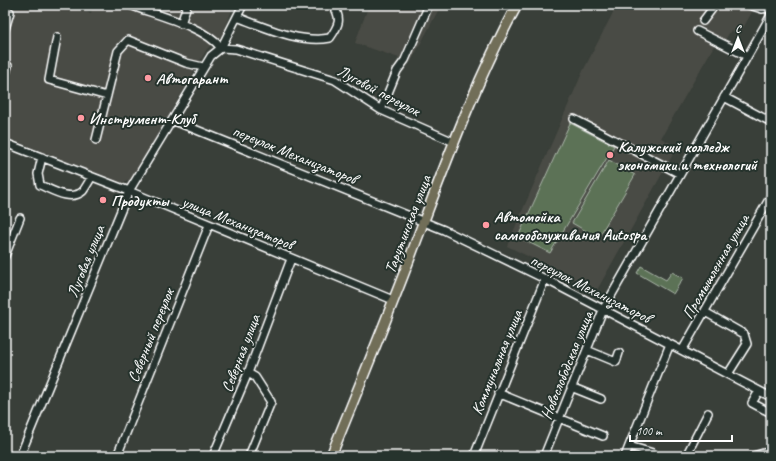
<svg xmlns="http://www.w3.org/2000/svg" width="776" height="461" viewBox="0 0 776 461" font-family="Caveat,sans-serif">
<style>
.built{fill:#4a4b45}
.green{fill:#5b7257;stroke:#adb8ab}
.lines{fill:none;stroke-linecap:round;stroke-linejoin:round}
.minor-casing{stroke:#fff;stroke-width:10}
.major-casing{stroke:#fff;stroke-width:12}
.minor{stroke:#26332d;stroke-width:7}
.major{stroke:#716e59;stroke-width:9}
.poi-dot{fill:#ff9aa2;stroke:#26332d;stroke-width:1.5}
.labels{text-anchor:middle;stroke-width:4;stroke-linejoin:round;paint-order:stroke}
.poi-label{font-size:16px;font-weight:bold;fill:#fff;stroke:#26332d;text-anchor:start}
.street-label{font-size:16px;fill:#fff;stroke:#26332d}
</style>
<rect width="100%" height="100%" fill="#393f39"/>
<filter id="ink" filterUnits="userSpaceOnUse"><feTurbulence type="fractalNoise" baseFrequency=".025" numOctaves="2"/><feDisplacementMap in="SourceGraphic" scale="8" xChannelSelector="R" yChannelSelector="G"/><feConvolveMatrix kernelMatrix="1 2 1 2 8 2 1 2 1" color-interpolation-filters="sRGB"/></filter>
<g filter="url(#ink)">
<path class="built" d="M5 5H61L91 13 93 5H234L222 36 207 49 132 179 123 183 5 137Z
M369 5H441L411 62 355 43Z
M617 5H756L739 35 731 30 725 40 719 37 661 138 677 147 597 290 507 246 583 71Z"/>
<path class="green" d="M570 123 614 146 550 253 518 237Z
M609 160 635 175 598 238 572 223Z
M641 266 666 280 672 272 683 278 673 294 637 273Z"/>
<g class="lines">
<g class="minor-casing">
<path id="minor" d="M130 5C156 15 204 26 221 48
M749 5 762 9 771 7
M237 17C264 27 301 44 330 38 339 25 342 19 333 5
M703 21 715 5
M181 24 187 5
M5 29 10 12
M697 31 747 56
M57 37 49 80 107 96
M221 48 236 49 335 80 381 110 454 142
M5 64 8 66 5 77
M724 97 771 122
M381 110 397 71 405 60 429 5
M574 119 680 174
M172 120 444 230 545 279 771 397
M96 140 118 51 128 40 186 63 203 67
M5 143 129 191 393 300
M42 157 38 174 40 185C52 190 71 202 83 191 86 187 89 181 92 177
M5 256 20 218
M705 312 744 334 747 344 728 374
M683 349 771 196
M587 350 616 362 619 353
M248 373 255 377 271 402 249 456
M571 387 601 399
M759 391 752 403 771 413
M498 393 603 436
M629 446 653 453 654 456
M20 456 129 191 211 56 221 48 243 5
M117 456 209 225
M213 456 248 373 291 259
M474 456 545 279
M544 456 603 310 771 15
M625 456 670 344
M686 456 708 413
M753 456 771 451"/>
</g>
<g class="major-casing">
<path id="major" d="M331 456C360 384 390 312 417 239 447 160 476 80 517 5"/>
</g>
<use href="#minor" class="minor"/>
<use href="#major" class="major"/>
</g>
</g>
<g class="poi-dot">
<circle cx="148" cy="78" r="4"/>
<circle cx="81" cy="118" r="4"/>
<circle cx="610" cy="155" r="4"/>
<circle cx="103" cy="200" r="4"/>
<circle cx="486" cy="225" r="4"/>
</g>
<g class="labels">
<g class="poi-label">
<text x="156" y="84">Автогарант</text>
<text x="89" y="124">Инструмент-Клуб</text>
<text x="618" y="152">Калужский колледж<tspan x="618" dy="18">экономики и технологий</tspan></text>
<text x="111" y="206">Продукты</text>
<text x="494" y="222">Автомойка<tspan x="494" dy="18">самообслуживания Autospa</tspan></text>
</g>
<g class="street-label">
<text transform="translate(379 90) rotate(28)" y="6">Луговой переулок</text>
<text transform="translate(295 154) rotate(22)" y="6">переулок Механизаторов</text>
<text transform="translate(238 222) rotate(22)" y="6">улица Механизаторов</text>
<text transform="translate(407 224) rotate(-69)" y="6">Тарутинская улица</text>
<text transform="translate(85 261) rotate(-68)" y="6">Луговая улица</text>
<text transform="translate(715 266) rotate(-60)" y="6">Промышленная улица</text>
<text transform="translate(591 288) rotate(27)" y="6">переулок Механизаторов</text>
<text transform="translate(150 335) rotate(-68)" y="6">Северный переулок</text>
<text transform="translate(240 353) rotate(-69)" y="6">Северная улица</text>
<text transform="translate(496 362) rotate(-68)" y="6">Коммунальная улица</text>
<text transform="translate(566 365) rotate(-68)" y="6">Новослободская улица</text>
</g>
</g>
<rect width="776" height="461" fill="none" stroke="#26332d" stroke-width="20"/>
<rect x="10" y="10" width="756" height="441" fill="none" stroke="#fff" stroke-width="1.5" filter="url(#ink)"/>
<g transform="translate(738 38)" stroke="#26332d" stroke-width="3" paint-order="stroke">
<path d="M0-3L7 15L0 10L-7 15Z" fill="#ffffff"/>
<text y="-6" font-size="11" font-weight="bold" text-anchor="middle" fill="#ffffff">С</text>
</g>
<path d="M630 435v6h102v-6" fill="none" stroke="#ffffff" stroke-width="2"/>
<text x="636" y="435" font-size="12" fill="#ffffff" stroke="#26332d" stroke-width="3" paint-order="stroke">100 m</text>
</svg>
